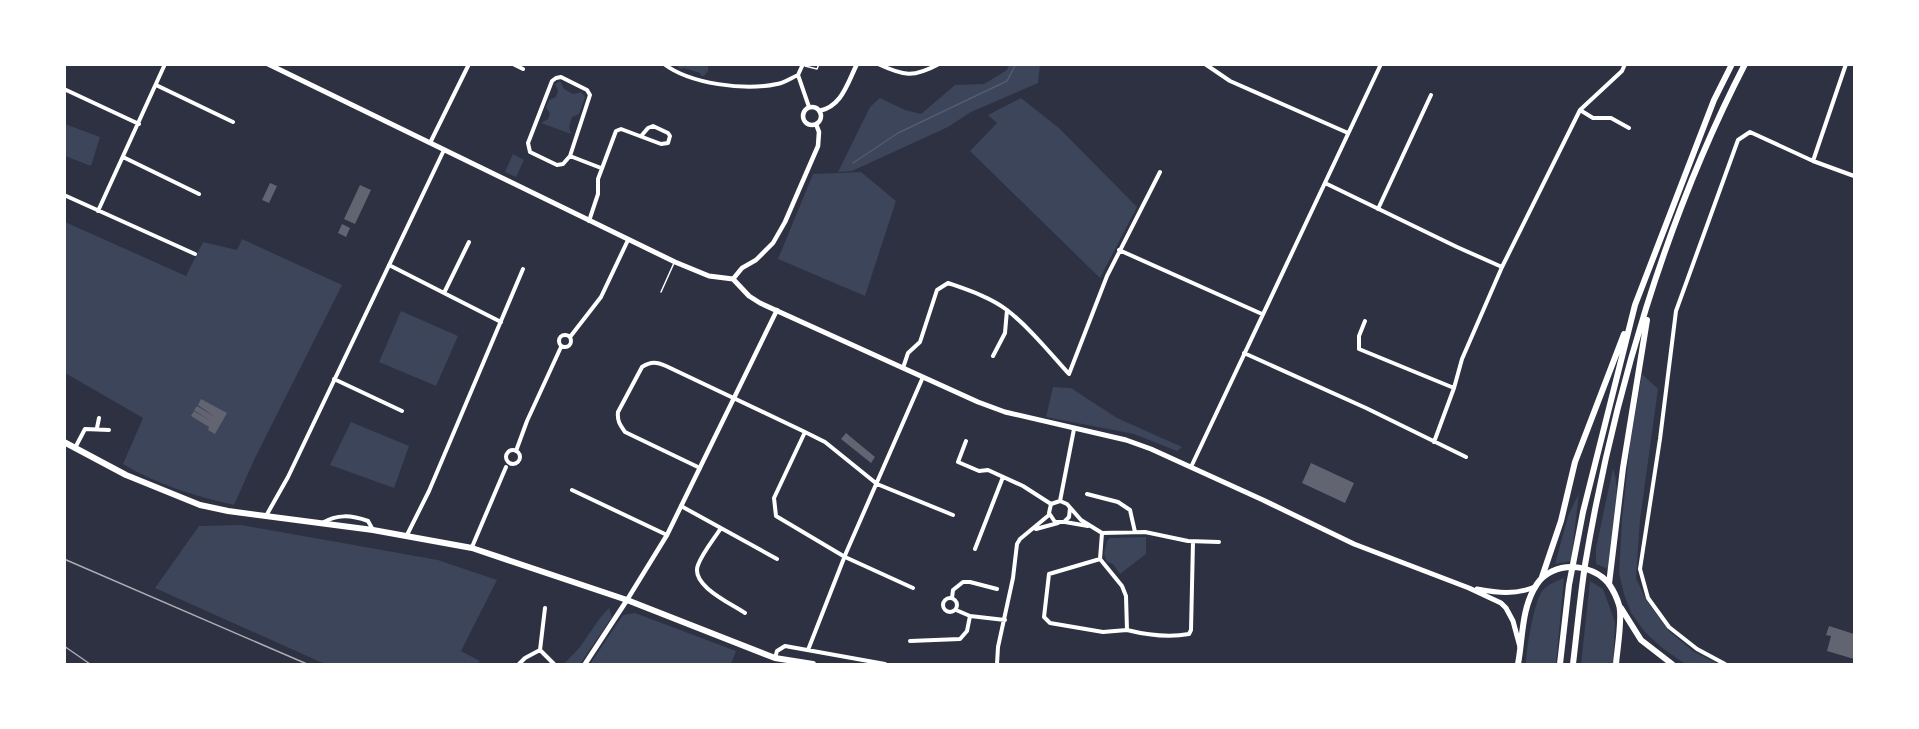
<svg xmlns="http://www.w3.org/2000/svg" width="1919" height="729" viewBox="0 0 1919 729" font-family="'Noto Sans',sans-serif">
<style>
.green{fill:#3c4559}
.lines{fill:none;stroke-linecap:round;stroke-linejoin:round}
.stream{stroke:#4f5d75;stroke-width:1.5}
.building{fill:#626471}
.service{stroke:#fff;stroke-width:1.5}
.minor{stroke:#fff;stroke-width:4}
.tertiary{stroke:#fff;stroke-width:4.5}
.secondary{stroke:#fff;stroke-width:5}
.primary{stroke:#fff;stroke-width:6}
.trunk{stroke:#fff;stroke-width:6}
.rail{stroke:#abadb3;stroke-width:1.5}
</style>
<rect width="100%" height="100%" fill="#2d3142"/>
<path class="green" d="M1009 64 1040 65 1038 83 971 112 948 127 852 171 838 172 870 107 880 98 905 110 921 114 955 85 984 84 1007 70Z
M676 65H708V71L704 76H701L700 73 684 68 680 69Z
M560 81 564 89 573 94 581 92 585 97 579 114 572 117 569 127 571 134 541 123 548 119 550 114 546 107 549 100 556 97 558 91 555 84Z
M1021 98 1059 128 1137 207 1100 278 970 151 997 123 988 115Z
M65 124 100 137 91 166 65 156Z
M513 154 524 160 516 177 505 172Z
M861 172 896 201 865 296 778 259 813 174Z
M65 222 186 276 203 242 237 250 242 239 342 285 255 458 234 505C194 496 158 485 123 464L143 418 65 373Z
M401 311 458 336 436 386 379 362Z
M1642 374 1658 389 1640 520 1636 578 1646 600 1670 632 1693 651 1718 664H1685L1661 647 1645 632 1631 613 1624 594 1619 573 1622 519 1630 444Z
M1053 387 1071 388 1117 418 1182 447 1177 451 1134 434 1046 417Z
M351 422 409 446 394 488 330 465Z
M1613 468C1623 497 1611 539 1608 569L1596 564V548Z
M1579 493 1571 561 1555 564 1568 516Z
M241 525 438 560 497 580 461 651 480 661 478 664H325L155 588 199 526Z
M1146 537V554L1120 574 1113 564 1107 562 1104 553 1107 541 1110 538Z
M1564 578 1556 664H1526C1526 650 1534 600 1543 590 1548 584 1557 581 1564 578Z
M1590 581 1603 589 1615 622 1613 664H1581Z
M609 608 612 617 580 664H564L580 647 600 618Z
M635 613 736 651 731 664H590L623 615Z"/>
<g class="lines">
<path class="stream" d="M853 163 898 133 1007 81 1016 64"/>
</g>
<path class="building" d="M270 183 277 186 269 203 262 200Z
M360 185 371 190 355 224 344 219Z
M342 224 350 228 346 237 338 233Z
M201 399 227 413 215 434 208 430 209 427 191 416 194 411 212 422 194 410 197 406 215 417 198 405Z
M846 433 875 457 871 463 841 439Z
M1311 463 1354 483 1345 503 1302 483Z
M1829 626 1854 634V659L1827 651 1831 636 1826 635Z"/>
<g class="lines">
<path class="service" d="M805 66 817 69 819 64
M661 292 674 263"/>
<path class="minor" d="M513 64 523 69
M664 64C690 84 745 91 777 84 784 83 791 78 798 75
M803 64 798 75 809 107
M878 64C904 76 913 78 939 64
M1205 64 1230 81 1348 133
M156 85 233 122
M64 89 139 124
M1580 110 1593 118H1611L1629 128
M430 143 469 64
M570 156 590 95 587 90 561 77 556 78 552 81 528 143 530 152 557 165 563 164 570 156 601 168
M123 157 199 194
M1813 161 1846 64
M1325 183 1457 247 1502 267
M64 195 195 254
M1378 209 1431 95
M98 211 165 64
M589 221 598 194V179L616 131 621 129 661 144 668 143 670 136 668 133 653 126 648 128 642 135
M1119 250 1262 314
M389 265 501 322
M444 293 469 242
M1365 321 1359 336V349L1454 388
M559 341a6 6 0 1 1 12 0a6 6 0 1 1-12 0Z
M570 337 601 297 628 240
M1244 353 1366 408 1466 457
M993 356 1005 333 1007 310
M903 368 908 353 920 342 937 290 948 283C968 290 990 297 1007 310 1030 328 1049 352 1069 374L1107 276 1160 172
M334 379 402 411
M97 428 99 418
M805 432 774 498 776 516 845 557 913 588
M966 441 958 462 979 471 988 470 1023 486 1051 504
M1434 442 1454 388 1462 359 1502 267 1580 110 1622 71 1625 64
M75 448 85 429 109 430
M506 457a7 7 0 1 1 14 0a7 7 0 1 1-14 0Z
M516 451 527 421 561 347
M1191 467 1381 64
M700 468 625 432C620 425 617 421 618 412L642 367C651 361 657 362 666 366L805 432 825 442 877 484 953 515
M572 490 667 535
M1087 494 1118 502 1130 510 1135 532
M1060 501 1074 429
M681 506 777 559
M1070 508 1069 517 1064 522H1055L1049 513 1051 504 1060 501 1067 504 1081 520 1102 533 1145 532 1188 541 1219 542
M266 516 288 477 444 150
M1065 522 1088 526
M322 523C337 514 351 515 368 521L373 530
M721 528C714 539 703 552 698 565 690 585 730 603 745 613
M1036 529 1058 523
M1102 533 1100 559 1122 586 1126 596 1127 630C1147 635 1168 638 1189 634L1191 630 1193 542
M407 535 429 491 523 269
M472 547 506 467
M975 549 1003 477
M1100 559 1049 574 1044 617 1050 623 1103 632 1127 630
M943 605a7 7 0 1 1 14 0a7 7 0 1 1-14 0Z
M952 598 953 590 963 582H970L997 589
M545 608 540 650 554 664
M956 610 970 616 1005 620
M910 641 960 639 967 631 970 616
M808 650 846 553 923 377
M775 658 777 651 785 646 885 664
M519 664 525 658 540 650
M997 664 998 647 1013 578 1017 544 1020 539 1049 515
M1725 664 1697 649 1669 627 1648 598 1640 569 1660 439 1676 311 1738 140 1750 132 1813 161 1854 176"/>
<path class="tertiary" d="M803 116a9 9 0 1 1 18 0a9 9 0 1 1-18 0Z
M819 111C842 106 847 84 857 64
M733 279 742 268 756 260 773 243 785 222 818 146 819 132 816 124
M627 600 667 535 777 310"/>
<path class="secondary" d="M268 64 675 262 709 276 733 279 749 296 760 303 978 402 1005 412 1126 440 1151 449 1263 500 1354 544 1469 588 1501 603 1506 608 1513 621 1520 647
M1477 589C1498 593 1515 595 1535 587
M585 664 627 600"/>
<path class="primary" d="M64 442 126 475 200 505 228 511 373 530 472 548 627 600 775 658 813 664
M1621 608 1641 640 1672 664
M1518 664C1523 638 1521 608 1537 584 1552 561 1592 562 1609 584 1613 590 1617 598 1619 605 1623 617 1617 650 1616 664"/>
<path class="trunk" d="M1542 577 1561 521 1575 462 1624 334
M1609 584 1623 468 1647 320
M1560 664 1569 585 1583 512 1635 305 1714 100 1732 64
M1573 664C1577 631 1580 598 1585 565 1613 397 1666 217 1745 64"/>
<path class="rail" d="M64 559 307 664
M64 646 90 664"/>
</g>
<rect width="1919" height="729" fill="none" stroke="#ffffff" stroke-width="132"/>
</svg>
